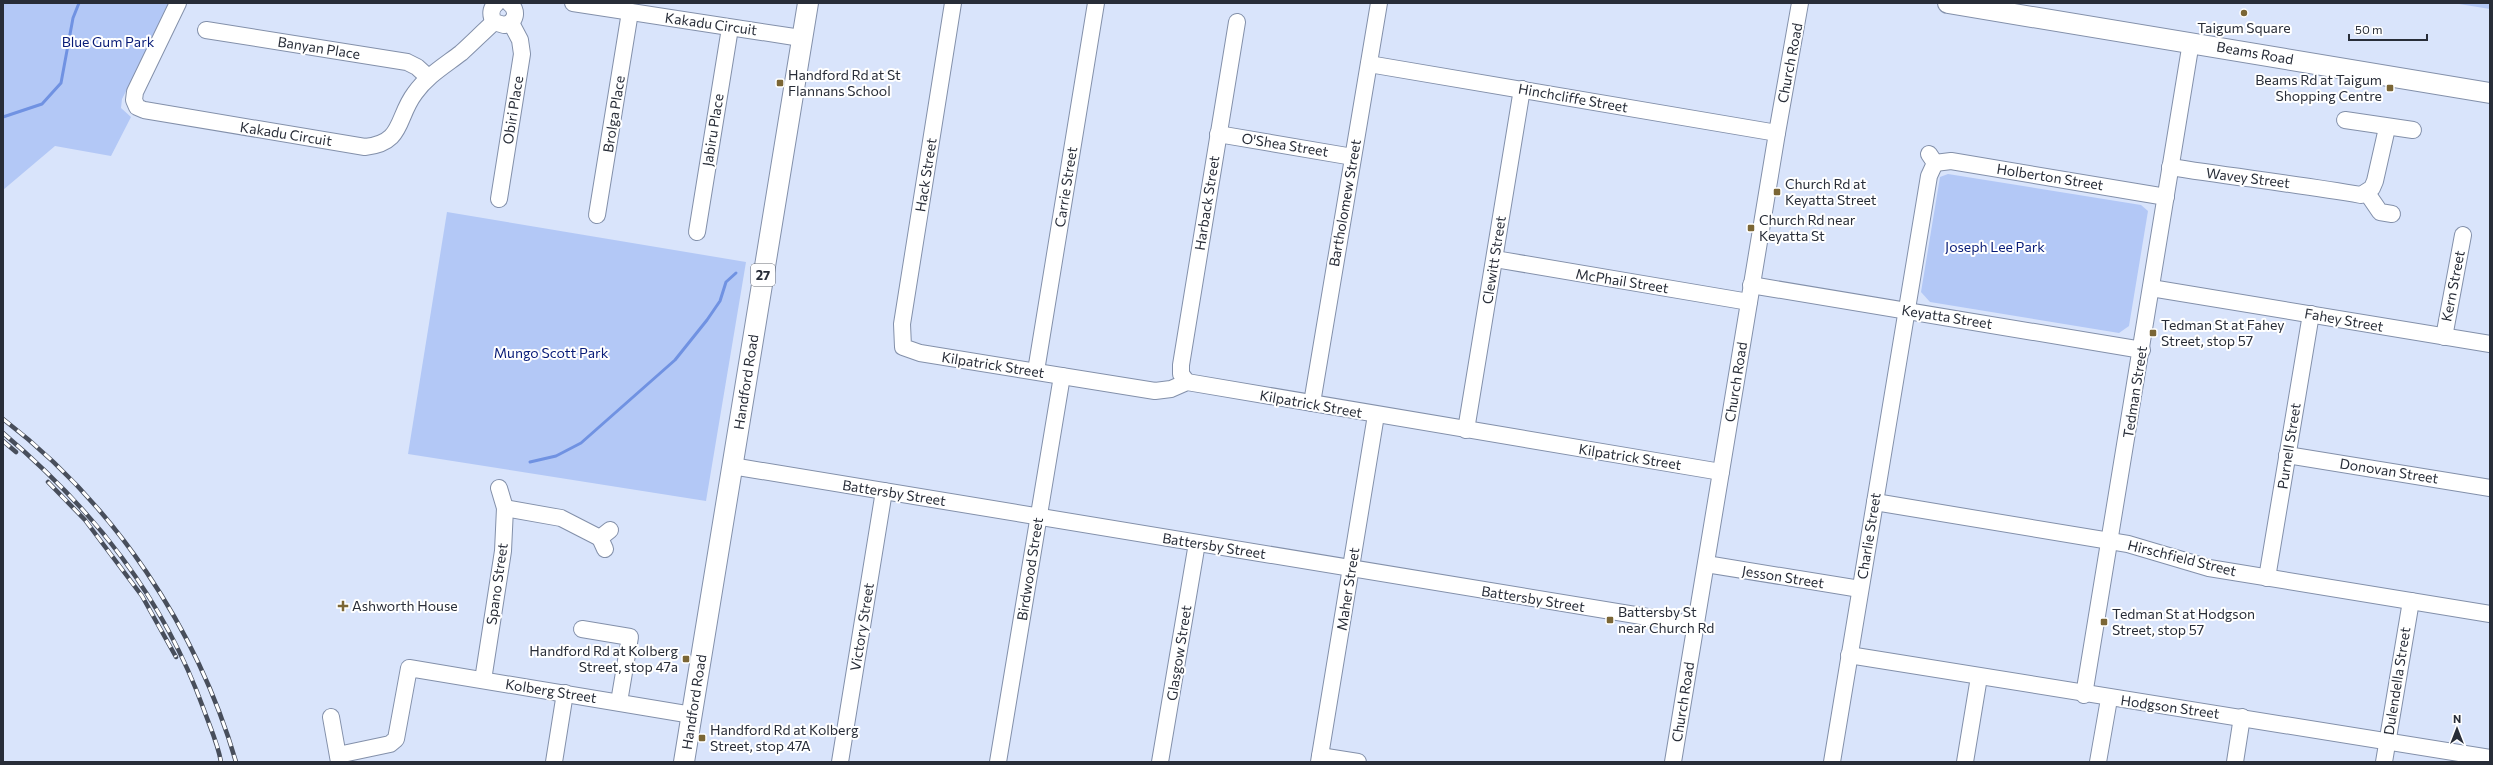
<svg xmlns="http://www.w3.org/2000/svg" width="2493" height="765" font-family="Commissioner,sans-serif">
	<style>
		.green { fill: #b3c8f6 }
		.lines { fill: none; stroke-linecap: round; stroke-linejoin: round }
		.stream { stroke: #7092e2; stroke-width: 3 }
		.minor-casing { stroke: #8390aa; stroke-width: 18 }
		.major-casing { stroke: #8390aa; stroke-width: 22 }
		.minor { stroke: #fff; stroke-width: 16 }
		.major { stroke: #fff; stroke-width: 20 }
		.rail-casing { stroke: #484e5b; stroke-width: 4.5 }
		.rail { stroke: #fff; stroke-width: 3; stroke-dasharray: 9; stroke-linecap: butt }
		.poi-dot { fill: #7b6635; stroke: #fff; stroke-width: 1.5 }
		.labels { text-anchor: middle; stroke-width: 4; stroke-linejoin: round; paint-order: stroke }
		.shield { fill: #fff; stroke: #686c74; stroke-width: 1 }
		.shield-label { font-size: 13px; font-weight: bold; fill: #282d38 }
		.street-label { font-size: 14px; fill: #282d38; stroke: #fff }
		.poi-label { font-size: 14px; fill: #282d38; stroke: #fff; text-anchor: start }
		.park-label { font-size: 14px; fill: #081c78; stroke: #fff }
	</style>
	<rect width="100%" height="100%" fill="#d9e4fb"/>
	<g class="green">
		<path d="M3,3H171L122,99L121,108L131,117L111,156L55,146L3,190Z"/>
		<path d="M2453,3H2490V9Z"/>
		<path d="M1948,174L2141,205L2148,211L2129,326L2119,333L1930,302L1921,292L1940,177Z"/>
		<path d="M447,212L746,262L706,501L408,454Z"/>
	</g>
	<g class="lines">
		<g class="stream">
			<path d="M3,117L42,104L61,83L73,18L79,3"/>
			<path d="M530,462L556,456L581,443L675,360L707,320L720,301L726,282L736,273"/>
		</g>
		<defs>
			<g id="minor">
				<path d="M178,3L135,92L134,100L137,107L144,110L365,147C404,143 396,118 415,93C427,76 444,66 461,53C472,43 483,32 494,22"/>
				<path d="M497,3C490,8 490,15 494,22L504,25C516,23 519,10 509,3"/>
				<path d="M573,3L801,38"/>
				<path d="M953,3L902,324L903,347L920,353L1155,391L1171,389L1187,382L1721,472"/>
				<path d="M206,30L407,62L417,67L428,77"/>
				<path d="M1369,64L1777,133"/>
				<path d="M2345,120L2413,130"/>
				<path d="M1218,134L1353,157"/>
				<path d="M1935,163L1951,161L2166,197"/>
				<path d="M2170,167C2234,177 2297,184 2361,195L2372,188L2375,181L2387,128"/>
				<path d="M2367,193L2380,212L2392,214"/>
				<path d="M499,199L522,54L520,40L511,23"/>
				<path d="M597,215L630,12"/>
				<path d="M697,232L730,28"/>
				<path d="M1495,259L1749,302"/>
				<path d="M1751,285L2142,350"/>
				<path d="M2151,288L2490,344"/>
				<path d="M2444,337L2463,235"/>
				<path d="M1036,371L1096,3"/>
				<path d="M1187,382L1181,374V365L1237,22"/>
				<path d="M1312,403L1379,3"/>
				<path d="M1466,430L1522,89"/>
				<path d="M2287,455L2490,488"/>
				<path d="M732,466L1696,625"/>
				<path d="M1875,502L2128,544L2209,568L2490,614"/>
				<path d="M505,508L561,518L600,538"/>
				<path d="M605,549L600,538L610,530"/>
				<path d="M1706,564L1860,589"/>
				<path d="M2267,578L2311,314"/>
				<path d="M582,629L630,637L619,702"/>
				<path d="M1849,655L2490,758"/>
				<path d="M483,680L503,551L505,508L499,488"/>
				<path d="M2084,695L2191,42"/>
				<path d="M331,717L339,762"/>
				<path d="M338,755L390,744L396,739L409,668L692,715"/>
				<path d="M1320,756L1358,762"/>
				<path d="M554,762L565,693"/>
				<path d="M840,762L884,491"/>
				<path d="M998,762L1062,376"/>
				<path d="M1160,762L1197,543"/>
				<path d="M1319,762L1376,415"/>
				<path d="M1673,762L1777,133L1800,3"/>
				<path d="M1832,762L1929,176L1935,163L1929,154"/>
				<path d="M1965,762L1979,677"/>
				<path d="M2098,762L2109,699"/>
				<path d="M2235,762L2242,717"/>
				<path d="M2384,762L2411,601"/>
			</g>
			<g id="major">
				<path d="M1948,3L2490,93"/>
				<path d="M684,762L808,3"/>
			</g>
		</defs>
		<use href="#minor" class="minor-casing"/>
		<use href="#major" class="major-casing"/>
		<use href="#minor" class="minor"/>
		<use href="#major" class="major"/>
		<defs>
			<g id="rail">
				<path d="M3,419C114,504 197,628 236,762"/>
				<path d="M3,433C94,510 163,597 204,710C210,727 218,744 221,762"/>
				<path d="M3,441L16,452"/>
				<path d="M48,482L85,520L142,596L176,657"/>
			</g>
		</defs>
		<use href="#rail" class="rail-casing"/>
		<use href="#rail" class="rail"/>
	</g>
	<g class="poi-dot">
		<circle cx="2244" cy="13" r="4"/>
		<rect x="776" y="79" width="8" height="8" rx="2"/>
		<rect x="2386" y="84" width="8" height="8" rx="2"/>
		<rect x="1773" y="188" width="8" height="8" rx="2"/>
		<rect x="1747" y="224" width="8" height="8" rx="2"/>
		<rect x="2149" y="329" width="8" height="8" rx="2"/>
		<path d="M341 600h4v4h4v4h-4v4h-4v-4h-4v-4h4z"/>
		<rect x="1606" y="616" width="8" height="8" rx="2"/>
		<rect x="2100" y="618" width="8" height="8" rx="2"/>
		<rect x="682" y="655" width="8" height="8" rx="2"/>
		<rect x="698" y="734" width="8" height="8" rx="2"/>
	</g>
	<g class="labels">
		<rect class="shield" x="751" y="264" width="24" height="22" rx="3"/>
		<g class="shield-label">
			<text x="763" y="280">27</text>
		</g>
		<g class="street-label">
			<text transform="translate(711 24) rotate(8)" y="5">Kakadu Circuit</text>
			<text transform="translate(319 48) rotate(9)" y="5">Banyan Place</text>
			<text transform="translate(2255 53) rotate(10)" y="5">Beams Road</text>
			<text transform="translate(1790 63) rotate(-79)" y="5">Church Road</text>
			<text transform="translate(1573 98) rotate(10)" y="5">Hinchcliffe Street</text>
			<text transform="translate(513 110) rotate(-81)" y="5">Obiri Place</text>
			<text transform="translate(614 114) rotate(-81)" y="5">Brolga Place</text>
			<text transform="translate(713 130) rotate(-81)" y="5">Jabiru Place</text>
			<text transform="translate(286 134) rotate(9)" y="5">Kakadu Circuit</text>
			<text transform="translate(1285 145) rotate(9)" y="5">O'Shea Street</text>
			<text transform="translate(926 175) rotate(-81)" y="5">Hack Street</text>
			<text transform="translate(2050 177) rotate(9)" y="5">Holberton Street</text>
			<text transform="translate(2248 178) rotate(7)" y="5">Wavey Street</text>
			<text transform="translate(1066 187) rotate(-81)" y="5">Carrie Street</text>
			<text transform="translate(1207 203) rotate(-81)" y="5">Harback Street</text>
			<text transform="translate(1345 203) rotate(-80)" y="5">Bartholomew Street</text>
			<text transform="translate(1494 260) rotate(-81)" y="5">Clewitt Street</text>
			<text transform="translate(1622 281) rotate(9)" y="5">McPhail Street</text>
			<text transform="translate(2453 286) rotate(-79)" y="5">Kern Street</text>
			<text transform="translate(1947 317) rotate(9)" y="5">Keyatta Street</text>
			<text transform="translate(2344 320) rotate(10)" y="5">Fahey Street</text>
			<text transform="translate(993 365) rotate(9)" y="5">Kilpatrick Street</text>
			<text transform="translate(746 382) rotate(-81)" y="5">Handford Road</text>
			<text transform="translate(1736 382) rotate(-81)" y="5">Church Road</text>
			<text transform="translate(2135 392) rotate(-81)" y="5">Tedman Street</text>
			<text transform="translate(1311 404) rotate(10)" y="5">Kilpatrick Street</text>
			<text transform="translate(2289 446) rotate(-81)" y="5">Purnell Street</text>
			<text transform="translate(1630 457) rotate(9)" y="5">Kilpatrick Street</text>
			<text transform="translate(2389 471) rotate(9)" y="5">Donovan Street</text>
			<text transform="translate(894 493) rotate(9)" y="5">Battersby Street</text>
			<text transform="translate(1869 536) rotate(-81)" y="5">Charlie Street</text>
			<text transform="translate(1214 546) rotate(9)" y="5">Battersby Street</text>
			<text transform="translate(2182 558) rotate(14)" y="5">Hirschfield Street</text>
			<text transform="translate(1030 569) rotate(-81)" y="5">Birdwood Street</text>
			<text transform="translate(1783 577) rotate(9)" y="5">Jesson Street</text>
			<text transform="translate(497 584) rotate(-82)" y="5">Spano Street</text>
			<text transform="translate(1348 589) rotate(-81)" y="5">Maher Street</text>
			<text transform="translate(1533 599) rotate(9)" y="5">Battersby Street</text>
			<text transform="translate(862 627) rotate(-81)" y="5">Victory Street</text>
			<text transform="translate(1179 653) rotate(-81)" y="5">Glasgow Street</text>
			<text transform="translate(2397 681) rotate(-81)" y="5">Dulendella Street</text>
			<text transform="translate(551 691) rotate(9)" y="5">Kolberg Street</text>
			<text transform="translate(694 702) rotate(-81)" y="5">Handford Road</text>
			<text transform="translate(1683 702) rotate(-81)" y="5">Church Road</text>
			<text transform="translate(2170 707) rotate(8)" y="5">Hodgson Street</text>
		</g>
		<g class="poi-label">
			<text x="2244" y="33" text-anchor="middle">Taigum Square</text>
			<text x="788" y="80">Handford Rd at St<tspan x="788" dy="16">Flannans School</tspan></text>
			<text x="2382" y="85" text-anchor="end">Beams Rd at Taigum<tspan x="2382" dy="16">Shopping Centre</tspan></text>
			<text x="1785" y="189">Church Rd at<tspan x="1785" dy="16">Keyatta Street</tspan></text>
			<text x="1759" y="225">Church Rd near<tspan x="1759" dy="16">Keyatta St</tspan></text>
			<text x="2161" y="330">Tedman St at Fahey<tspan x="2161" dy="16">Street, stop 57</tspan></text>
			<text x="352" y="611">Ashworth House</text>
			<text x="1618" y="617">Battersby St<tspan x="1618" dy="16">near Church Rd</tspan></text>
			<text x="2112" y="619">Tedman St at Hodgson<tspan x="2112" dy="16">Street, stop 57</tspan></text>
			<text x="678" y="656" text-anchor="end">Handford Rd at Kolberg<tspan x="678" dy="16">Street, stop 47a</tspan></text>
			<text x="710" y="735">Handford Rd at Kolberg<tspan x="710" dy="16">Street, stop 47A</tspan></text>
		</g>
		<g class="park-label">
			<text x="108" y="47">Blue Gum Park</text>
			<text x="1995" y="252">Joseph Lee Park</text>
			<text x="551" y="358">Mungo Scott Park</text>
		</g>
	</g>
	<rect width="2493" height="765" fill="none" stroke="#282d38" stroke-width="8"/>
	<g transform="translate(2457 729)" stroke="#ffffff" stroke-width="3" paint-order="stroke">
	<path d="M0-3L7 15L0 10L-7 15Z" fill="#282d38"/>
	<text y="-6" font-size="11" font-weight="bold" text-anchor="middle" fill="#282d38">N</text>
	</g>
	<path d="M2349 34v6h78v-6" fill="none" stroke="#282d38" stroke-width="2"/>
	<text x="2355" y="34" font-size="12" fill="#282d38" stroke="#ffffff" stroke-width="3" paint-order="stroke">50 m</text>
</svg>
